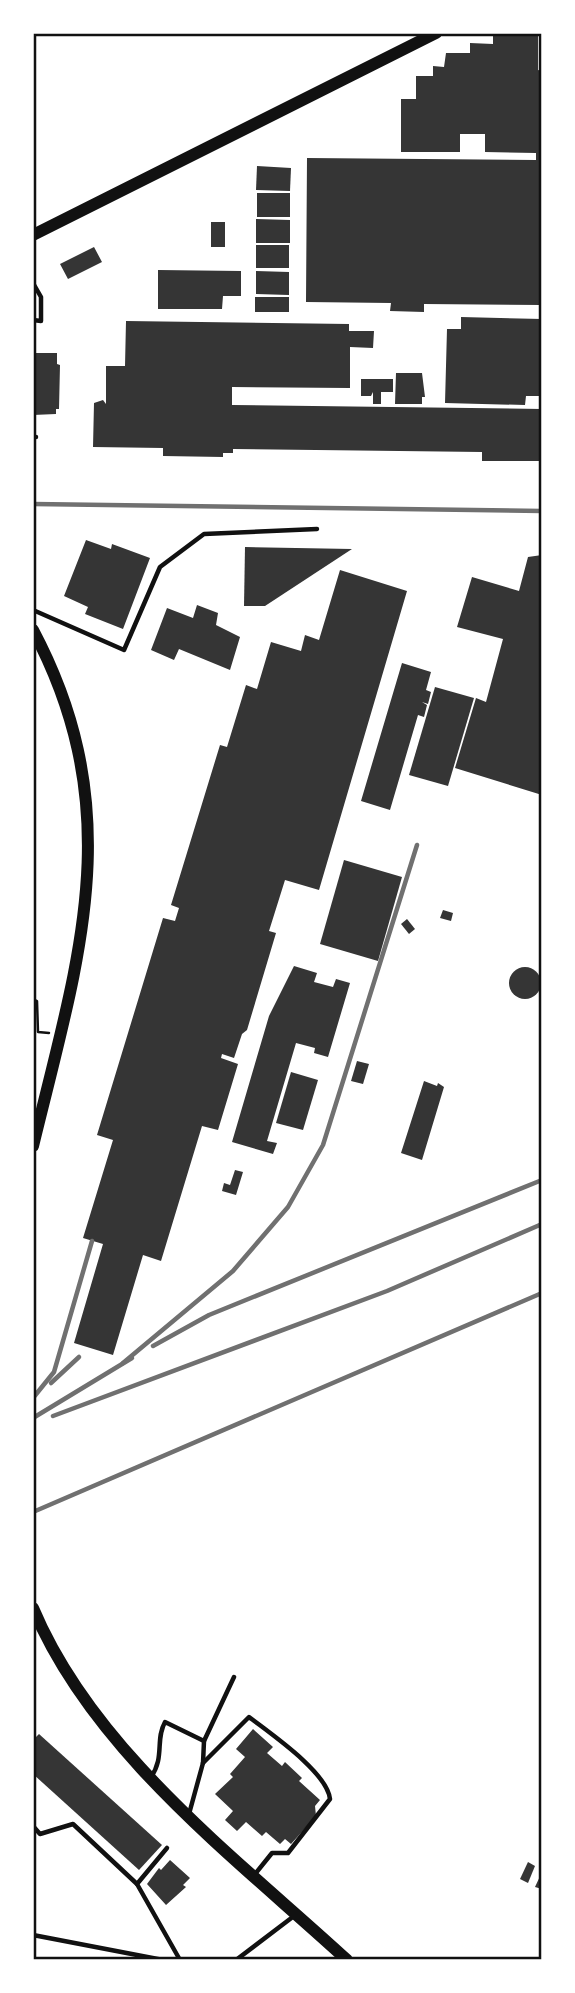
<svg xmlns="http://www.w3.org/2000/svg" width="575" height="1993" font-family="'Work Sans',sans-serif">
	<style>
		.building { fill: #353535 }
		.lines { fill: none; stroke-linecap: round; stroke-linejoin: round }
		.path { stroke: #111; stroke-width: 2.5 }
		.service { stroke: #111; stroke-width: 4.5 }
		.secondary { stroke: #111; stroke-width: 12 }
		.rail { stroke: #707070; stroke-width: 4.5 }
		.neatline { fill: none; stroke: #111; stroke-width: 2.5 }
	</style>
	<rect width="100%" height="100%" fill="#fff"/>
	<g class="building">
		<path d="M498,33H538V70L542,71V305L424,304V312L390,311L391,303L306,302L307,158L536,160V153L485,152V134H460V152H401V99H416V76H433V66L444,67L446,53H470V43L493,44V36Z"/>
		<path d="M257,166L291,168L290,191L256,190Z"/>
		<rect x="257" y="193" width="33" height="24"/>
		<path d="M256,219L290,220V243H256Z"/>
		<rect x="211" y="222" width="14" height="25"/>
		<rect x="256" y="245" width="33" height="23"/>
		<path d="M94,247L102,262L68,279L60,264Z"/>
		<path d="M158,270L241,271V296H223L222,309H158Z"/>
		<path d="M256,271L289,272V295L256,294Z"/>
		<rect x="255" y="297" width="34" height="15"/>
		<path d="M461,317L542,319V396H526L525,405L445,403L447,329H461Z"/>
		<path d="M126,321L349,324V331H374L373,348L350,347V388L232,387V405L542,409V461H482V452L233,449V453H223V457L163,456V448L93,447L94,403L103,400L106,404V366H125Z"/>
		<path d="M33,353H57V364L60,365L59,409H56V414L33,415Z"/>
		<path d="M396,373H422L425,397H422V404H395Z"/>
		<path d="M361,379H393V392H381V404H373V392L371,396H361Z"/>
		<path d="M86,540L111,549L112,544L150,558L123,629L85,614L88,607L64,596Z"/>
		<path d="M245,547L352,549L265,606H244Z"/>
		<path d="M542,555V795L455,768L476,698L486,702L503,639L457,627L472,577L519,591L528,557Z"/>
		<path d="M340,570L407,591L319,890L285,880L269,931L276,933L247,1030L242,1034L234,1058L222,1054L221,1058L238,1064L218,1130L202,1126L161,1261L143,1255L113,1355L74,1343L103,1244L83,1238L113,1140L97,1135L163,918L175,921L179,908L171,905L220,745L227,747L246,685L257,689L271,642L301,651L305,635L319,640Z"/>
		<path d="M197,605L218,613L216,625L240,637L230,670L179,649L174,660L151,650L167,608L193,618Z"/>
		<path d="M402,663L431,672L426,690L431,692L428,704L422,702L427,705L424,717L418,715L390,810L361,801Z"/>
		<path d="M435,687L474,698L448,786L409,775Z"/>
		<path d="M344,860L402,877L378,961L320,944Z"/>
		<path d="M443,910L453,913L451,921L440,918Z"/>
		<path d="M407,919L415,929L409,934L401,924Z"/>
		<path d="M294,966L317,973L314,982L333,987L336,979L350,983L328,1057L314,1053L315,1048L296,1043L267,1141L277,1143L273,1154L232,1142L269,1016Z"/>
		<circle cx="525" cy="983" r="16"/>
		<path d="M357,1061L369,1064L363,1084L351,1081Z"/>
		<path d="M291,1072L318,1080L303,1130L276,1123Z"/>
		<path d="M424,1081L437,1086L438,1083L444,1087L422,1160L401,1153Z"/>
		<path d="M235,1170L243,1172L236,1195L222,1191L224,1183L230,1185Z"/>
		<path d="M253,1729L273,1747L267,1753L282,1766L285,1762L302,1778L299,1781L320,1800L315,1806L316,1816L291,1844L285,1839L280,1844L266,1832L262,1836L246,1822L237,1831L225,1820L233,1811L215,1794L233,1777L230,1774L245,1757L236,1749Z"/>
		<path d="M39,1734L162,1845L139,1870L33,1774V1740Z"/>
		<path d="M170,1860L190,1878L183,1885L186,1887L166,1905L147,1884L159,1868L161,1870Z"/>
		<path d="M528,1862L535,1866L528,1883L520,1879Z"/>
		<path d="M542,1872V1889L535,1887Z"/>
	</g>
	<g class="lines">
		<path class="path" d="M33,999L37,1001L38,1032L49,1033"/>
		<g class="service">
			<path d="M33,283L41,297V321L33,320"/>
			<path d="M33,437H36"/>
			<path d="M33,610L124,650L160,567L204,534L317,529"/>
			<path d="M203,1763L249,1717C271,1734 327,1772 330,1799L288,1853H272L255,1874"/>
			<path d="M151,1777C165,1757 155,1740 165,1722L204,1741"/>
			<path d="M189,1814L203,1763L204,1741L234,1677"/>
			<path d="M33,1826L40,1834L73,1824L137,1884L167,1848"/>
			<path d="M137,1884L180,1960"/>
			<path d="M33,1935L163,1960"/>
			<path d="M236,1960L294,1916"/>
		</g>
		<g class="secondary">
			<path d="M33,235L436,33"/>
			<path d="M33,630C130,813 78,960 33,1146"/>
			<path d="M33,1608C93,1751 235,1857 347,1960"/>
		</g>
		<g class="rail">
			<path d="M33,504L542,511"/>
			<path d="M153,1346L209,1315L542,1180"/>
			<path d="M123,1363L233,1271L288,1207L323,1145L417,845"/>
			<path d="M51,1383L79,1357"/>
			<path d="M33,1398L54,1372L92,1241"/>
			<path d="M53,1416L387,1291L542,1224"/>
			<path d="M33,1418L132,1358"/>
			<path d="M33,1512L542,1293"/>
		</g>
	</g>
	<rect width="575" height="1993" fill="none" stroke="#ffffff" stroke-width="70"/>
	<rect x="35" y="35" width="505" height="1923" class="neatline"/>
</svg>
